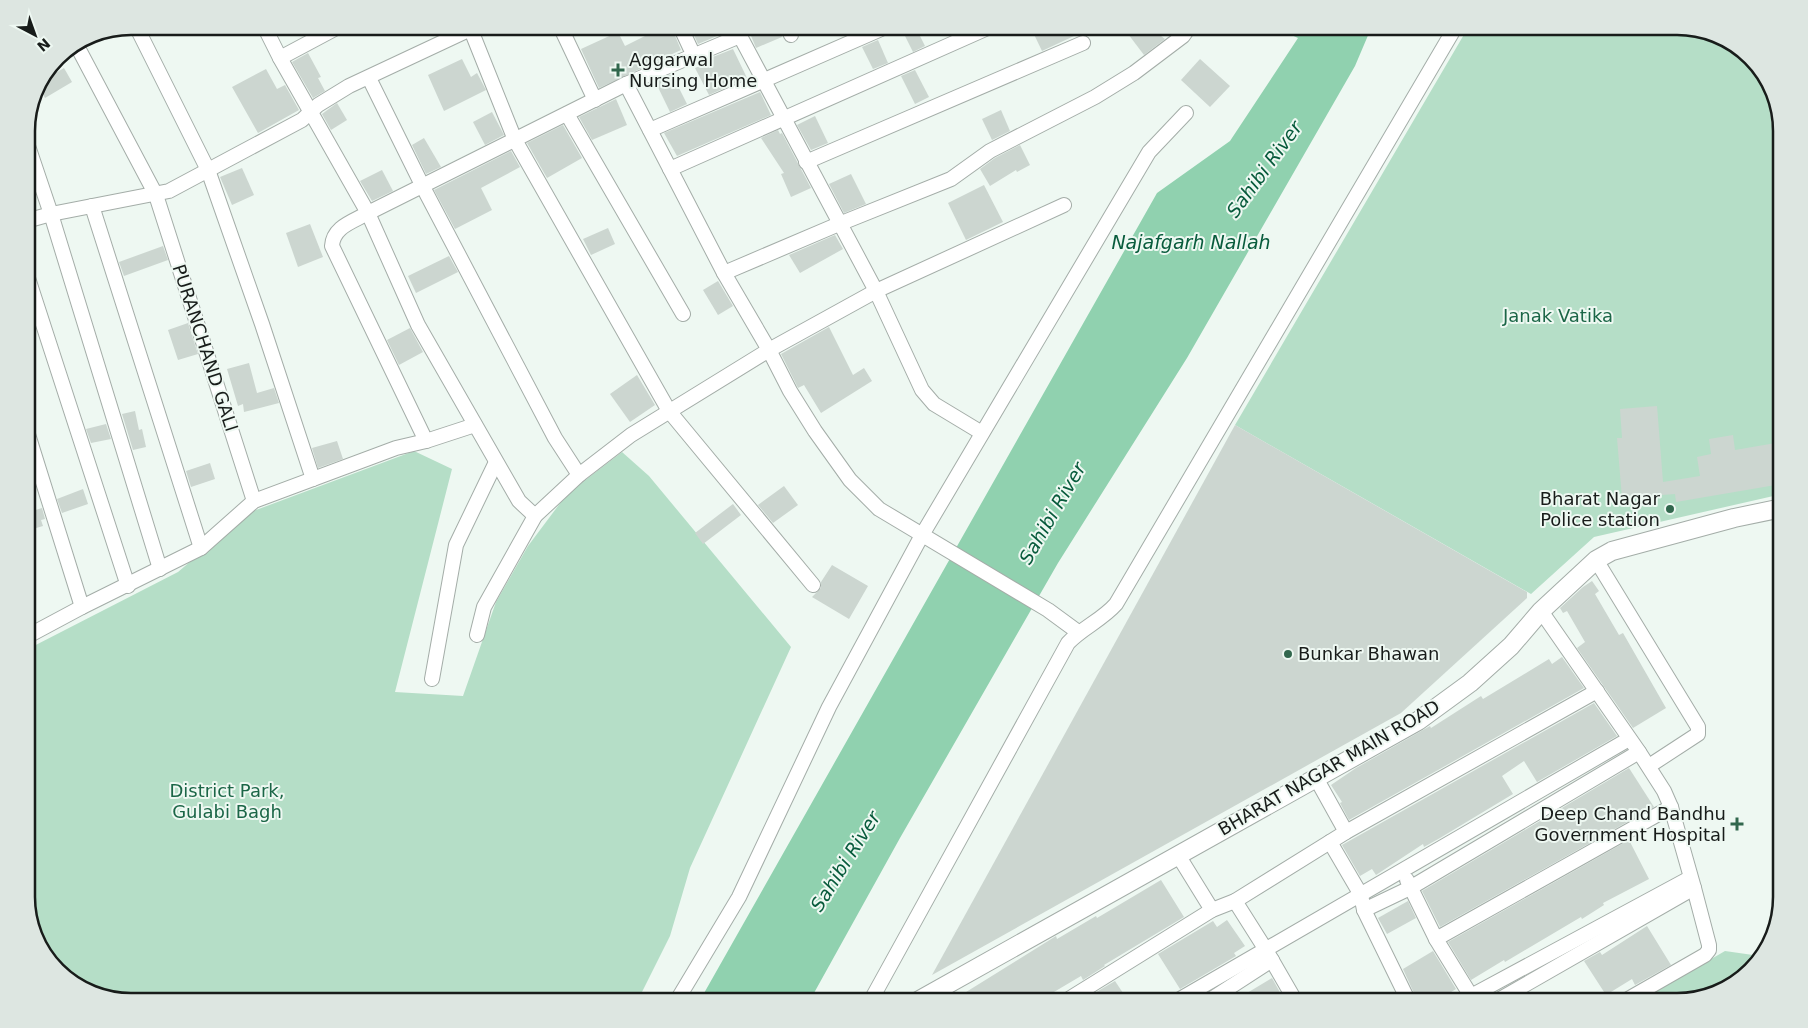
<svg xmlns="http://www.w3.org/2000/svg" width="1808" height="1028" font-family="'DejaVu Sans',sans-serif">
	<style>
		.green { fill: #b5dec7 }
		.water { fill: #90d1af }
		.building { fill: #ccd6d0 }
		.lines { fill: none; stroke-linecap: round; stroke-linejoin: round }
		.minor-casing { stroke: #a4ada8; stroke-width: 16 }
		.tertiary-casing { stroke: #a4ada8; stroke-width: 20 }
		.minor { stroke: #fff; stroke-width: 14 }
		.tertiary { stroke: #fff; stroke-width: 18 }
		.poi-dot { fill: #31674d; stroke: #eef8f2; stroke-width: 2 }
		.labels { text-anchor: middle; stroke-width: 4; stroke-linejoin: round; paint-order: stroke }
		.poi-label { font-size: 18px; fill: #181c1a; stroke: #eef8f2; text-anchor: start }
		.park-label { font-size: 18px; fill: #1b6647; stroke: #eef8f2 }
		.street-label { font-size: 18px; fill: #181c1a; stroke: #eef8f2 }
		.water-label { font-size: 19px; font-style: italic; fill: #085b3c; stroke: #eef8f2 }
		.rim { fill: none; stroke: #181c1a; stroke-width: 2.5 }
	</style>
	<rect width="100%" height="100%" fill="#eef8f2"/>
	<g class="green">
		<path d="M1469,26H1677L1729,40L1765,75L1782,199V494L1594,537L1531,594L1235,425Z"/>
		<path d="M414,451L452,469L395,692L463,696L496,602L528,546L567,494L622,452L649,476L791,647L690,868L670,936L637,1002H131L79,988L44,955L26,904V650L178,572L248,513Z"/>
		<path d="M1725,951L1753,955L1766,951L1730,988L1677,1002H1637Z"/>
	</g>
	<path class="water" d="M1272,26H1372L1355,66L1187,358L1058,563L900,838L809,1002H699L1157,193L1230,141L1298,38Z"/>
	<g class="building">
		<path d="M665,26H671L681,50L599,88L581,49L618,32L625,46Z"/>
		<path d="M690,26H713L717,36L698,44Z"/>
		<path d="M747,26H778L782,37L756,48Z"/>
		<path d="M900,26H915L925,46L913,52Z"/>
		<path d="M1030,26H1069L1074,36L1042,51Z"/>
		<path d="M1122,26H1148L1165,39L1144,55Z"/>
		<path d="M878,40L888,63L873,69L862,47Z"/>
		<path d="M733,49L747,78L709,95L695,68L702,65L700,62Z"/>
		<path d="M308,53L321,77L318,78L325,91L313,98L292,62Z"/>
		<path d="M462,59L471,77L477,73L486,90L444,111L428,75Z"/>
		<path d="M1200,59L1230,86L1210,107L1181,80Z"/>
		<path d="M64,68L72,82L45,98L38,85L40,82Z"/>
		<path d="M266,69L277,89L285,85L299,110L258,133L232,87Z"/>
		<path d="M915,70L929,97L915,104L901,76Z"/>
		<path d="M672,74L687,104L670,112L655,81Z"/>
		<path d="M760,92L771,115L677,156L664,133Z"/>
		<path d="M616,99L627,125L592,140L579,117Z"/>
		<path d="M337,103L347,120L331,130L322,114Z"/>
		<path d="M1001,110L1010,131L992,140L982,119Z"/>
		<path d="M492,112L504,135L485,145L473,122Z"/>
		<path d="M815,116L828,143L811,150L797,125Z"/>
		<path d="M563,125L582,158L547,178L527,143Z"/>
		<path d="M778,130L780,134L782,133L811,188L791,197L781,174L784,173L761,138Z"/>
		<path d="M424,138L441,167L426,174L412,145Z"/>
		<path d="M1020,145L1030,165L1017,172L1016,170L990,186L980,169L995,158Z"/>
		<path d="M511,151L520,167L481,188L492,210L455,229L434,190Z"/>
		<path d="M242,168L254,195L232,205L220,177Z"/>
		<path d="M382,170L393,191L372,201L360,181Z"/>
		<path d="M851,174L866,204L844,213L829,184Z"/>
		<path d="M984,185L1003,222L966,240L948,203Z"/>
		<path d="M310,224L323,257L298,267L286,233Z"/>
		<path d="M608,228L615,244L591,255L583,239Z"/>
		<path d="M835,235L843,249L800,273L789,255Z"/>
		<path d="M163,246L168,260L124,276L119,262Z"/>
		<path d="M449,256L458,272L416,293L408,276Z"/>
		<path d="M718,281L733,306L718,315L703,290Z"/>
		<path d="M188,323L198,354L178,360L168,330Z"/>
		<path d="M829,327L853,375L864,368L872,381L821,413L804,385L798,388L781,354Z"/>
		<path d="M410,328L423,352L399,365L387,340Z"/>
		<path d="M249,363L257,393L274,388L279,403L244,412L243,404L238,406L227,369Z"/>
		<path d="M637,375L655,405L630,422L610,394Z"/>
		<path d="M1657,406L1663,482L1700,476L1697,457L1711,454L1709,439L1733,435L1735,450L1782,442V484L1676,502L1675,494L1622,498L1617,438H1622L1620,409Z"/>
		<path d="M135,411L139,430L142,429L146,447L133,450L122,414Z"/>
		<path d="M106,424L111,439L91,443L86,429Z"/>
		<path d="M1235,425L1527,592V598L1401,713L932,975Z"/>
		<path d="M337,441L343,459L318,468L312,448Z"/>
		<path d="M210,463L215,479L191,487L186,471Z"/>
		<path d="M784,486L798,505L773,523L758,505Z"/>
		<path d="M83,489L88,504L62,513L57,499Z"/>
		<path d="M733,504L741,515L703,544L695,533Z"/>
		<path d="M42,508L45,519L41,520L43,526L26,531V513Z"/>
		<path d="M832,565L868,586L849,619L812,597L821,588V582Z"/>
		<path d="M1592,581L1599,591L1595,594L1619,635L1623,633L1666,708L1633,728L1577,648L1585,642L1567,611L1563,613L1560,608L1583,587Z"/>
		<path d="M1562,657L1584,688L1349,820L1340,803L1342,802L1331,785L1356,768L1430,726L1431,728L1481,696L1483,699L1549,659L1552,664Z"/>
		<path d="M1594,703L1617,736L1537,782L1524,761L1502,776L1513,794L1440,838L1424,847L1423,844L1376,875L1372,869L1360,876L1342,845Z"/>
		<path d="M1629,768L1654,807L1440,927L1422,891Z"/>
		<path d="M1629,840L1649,879L1603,903L1604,905L1582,919L1581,917L1505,962L1504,960L1471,980L1448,942Z"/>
		<path d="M1161,880L1184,917L1104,965L1105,966L1083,980L1081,976L1037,1002H950L1056,936L1057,939L1096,916L1097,918Z"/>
		<path d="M1408,901L1416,918L1387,934L1378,918Z"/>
		<path d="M1227,920L1245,946L1234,953L1236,956L1180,989L1158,954L1213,921L1217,927Z"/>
		<path d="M1647,926L1671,965L1635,985L1632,979L1606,995L1584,961L1600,952L1602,955Z"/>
		<path d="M1433,951L1456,989L1435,1002H1418L1403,969Z"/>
		<path d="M1272,978L1282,996L1272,1002H1232Z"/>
		<path d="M1115,981L1129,1002H1098L1093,994Z"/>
	</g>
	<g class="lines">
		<defs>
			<g id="minor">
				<path d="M136,26L208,170L262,324L313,479"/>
				<path d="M264,26L280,58L368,213L418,325L519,501L535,516"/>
				<path d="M560,26L595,100"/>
				<path d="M680,26L694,56"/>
				<path d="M787,26L791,35"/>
				<path d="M471,30L515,140L669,411L813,585"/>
				<path d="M76,44L156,195L254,501"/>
				<path d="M280,58L340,26"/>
				<path d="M369,78L423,187L555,438L579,475"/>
				<path d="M626,84L724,273L769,350L790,391L815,431L850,480L879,509L1048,610L1078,632"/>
				<path d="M567,114L683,314"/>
				<path d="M650,130L888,26"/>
				<path d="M26,140L51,214L160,569"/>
				<path d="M806,162L1083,43"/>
				<path d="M670,169L992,26"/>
				<path d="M92,206L201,548"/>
				<path d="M26,221L51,214L169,191L302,120L318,105L349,86L477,26"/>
				<path d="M26,272L128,586"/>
				<path d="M724,273L839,224L951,179L990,151L1095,97L1134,73L1183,36L1190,26"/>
				<path d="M26,428L82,607"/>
				<path d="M426,441L332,246C333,227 352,222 368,213L626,84L740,36L876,291L922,390L934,404L982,433"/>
				<path d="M1596,560L1698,727V734L1649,766"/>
				<path d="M1541,611L1639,752L1664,791L1671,807L1694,888L1709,945V950L1705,955L1623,1002"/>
				<path d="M26,618L31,634"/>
				<path d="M477,635L484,607L535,516L579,475L631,435L769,350L876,291L1064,205"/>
				<path d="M26,637L82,607L201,548L254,501L396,448L426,441L475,425"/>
				<path d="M432,679L456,545L496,462"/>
				<path d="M1316,778L1346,832"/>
				<path d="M1330,842L1361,895L1364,910L1409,1002"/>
				<path d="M1178,855L1212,910"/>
				<path d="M1407,880L1436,939L1471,996"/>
				<path d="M1235,901L1266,950L1296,1002"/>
				<path d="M1364,910L1410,888L1639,752"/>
				<path d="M1436,939L1671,807"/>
				<path d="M676,1002L739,897L829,707L922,535L1149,152L1186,113"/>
				<path d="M870,1002L1068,643C1082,628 1102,620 1116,604L1456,26"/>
				<path d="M1064,1002L1212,910L1235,901L1346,832L1597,691"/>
				<path d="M1175,1002L1629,739"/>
				<path d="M1207,1002L1272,960"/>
				<path d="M1460,1002L1690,878"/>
				<path d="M1495,1002L1694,888"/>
			</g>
			<path id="tertiary" d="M916,1002L1418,721L1470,683L1511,646L1541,611L1596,560L1612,551L1734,518L1782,508"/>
		</defs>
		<use href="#minor" class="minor-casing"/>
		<use href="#tertiary" class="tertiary-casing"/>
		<use href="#minor" class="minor"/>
		<use href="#tertiary" class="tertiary"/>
	</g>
	<g class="poi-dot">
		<path d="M615.5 62.5h5v5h5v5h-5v5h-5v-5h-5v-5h5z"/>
		<circle cx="1670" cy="509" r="5"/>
		<circle cx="1288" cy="654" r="5"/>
		<path d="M1734.5 816.5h5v5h5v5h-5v5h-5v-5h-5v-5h5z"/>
	</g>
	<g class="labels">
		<g class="poi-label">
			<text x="629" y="66">Aggarwal<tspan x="629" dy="21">Nursing Home</tspan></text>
			<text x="1660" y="505" text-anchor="end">Bharat Nagar<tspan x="1660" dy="21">Police station</tspan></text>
			<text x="1298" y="660">Bunkar Bhawan</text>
			<text x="1726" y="820" text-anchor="end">Deep Chand Bandhu<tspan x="1726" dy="21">Government Hospital</tspan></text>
		</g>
		<g class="park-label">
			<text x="1558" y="322">Janak Vatika</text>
			<text x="227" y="797">District Park,<tspan x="227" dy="21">Gulabi Bagh</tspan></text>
		</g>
		<g class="street-label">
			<text transform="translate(205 348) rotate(72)" y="6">PURANCHAND GALI</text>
			<text transform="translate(1329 768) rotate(-30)" y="6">BHARAT NAGAR MAIN ROAD</text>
		</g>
		<g class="water-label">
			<text transform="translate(1264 169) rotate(-54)" y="7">Sahibi River</text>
			<text x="1191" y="249">Najafgarh Nallah</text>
			<text transform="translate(1052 513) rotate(-60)" y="7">Sahibi River</text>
			<text transform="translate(845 861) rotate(-58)" y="7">Sahibi River</text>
		</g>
	</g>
	<path d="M0 0H1808V1028H0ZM131 35H1677A96 96 0 0 1 1773 131V897A96 96 0 0 1 1677 993H131A96 96 0 0 1 35 897V131A96 96 0 0 1 131 35Z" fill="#dde6e1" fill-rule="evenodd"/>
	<path class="rim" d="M131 35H1677A96 96 0 0 1 1773 131V897A96 96 0 0 1 1677 993H131A96 96 0 0 1 35 897V131A96 96 0 0 1 131 35Z"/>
	<g transform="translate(35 35) rotate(139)" stroke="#eef8f2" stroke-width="4" paint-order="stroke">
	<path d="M0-4L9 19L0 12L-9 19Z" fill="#181c1a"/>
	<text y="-8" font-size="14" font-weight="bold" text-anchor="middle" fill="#181c1a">N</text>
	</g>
</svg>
